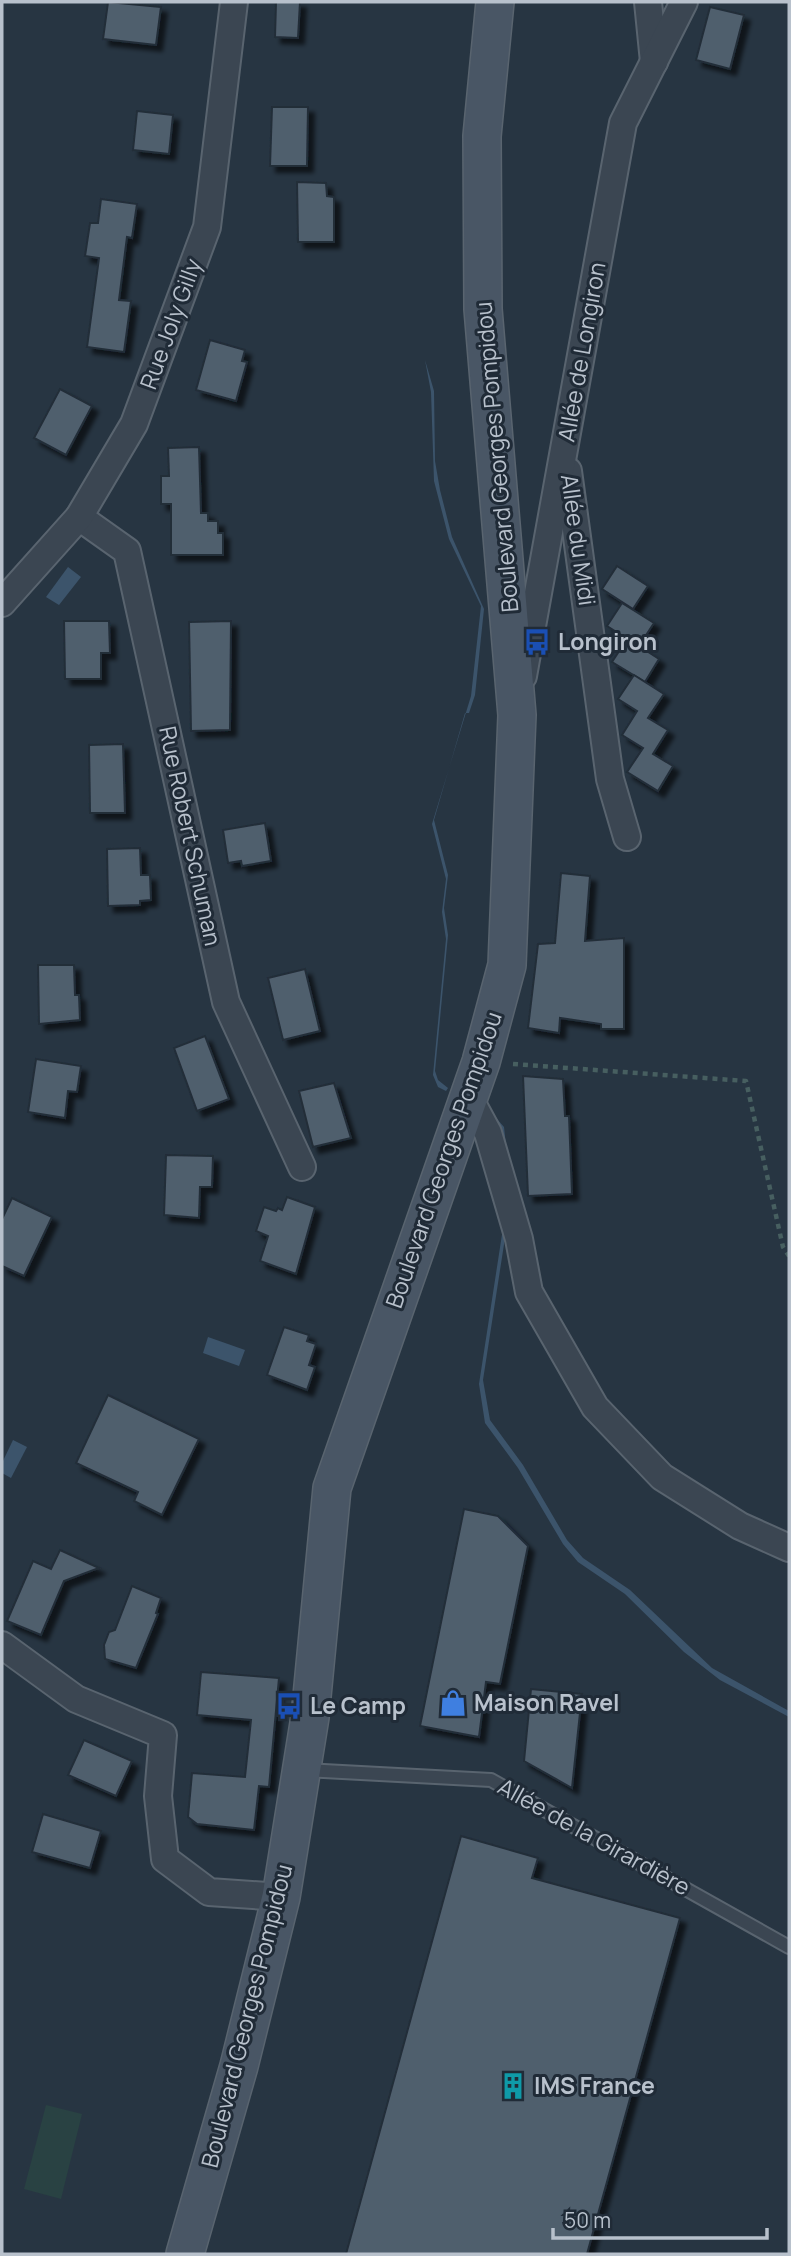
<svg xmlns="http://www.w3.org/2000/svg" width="791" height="2256" font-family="Manrope,sans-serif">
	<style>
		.green { fill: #294243 }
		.water { fill: #3c546b }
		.building { fill: #505e6d; stroke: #222d39; stroke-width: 2; filter: url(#shadow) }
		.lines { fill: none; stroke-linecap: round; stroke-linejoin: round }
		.service-casing { stroke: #59646f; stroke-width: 16 }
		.minor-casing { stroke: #59646f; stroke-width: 30 }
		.secondary-casing { stroke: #59646f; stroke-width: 40 }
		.path { stroke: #475f60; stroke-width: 4.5; stroke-dasharray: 5 5; stroke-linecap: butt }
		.service { stroke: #3b4652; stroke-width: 12 }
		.minor { stroke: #3b4652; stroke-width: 26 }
		.secondary { stroke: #495665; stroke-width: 37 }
		.labels { text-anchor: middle; stroke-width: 6; stroke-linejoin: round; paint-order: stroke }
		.street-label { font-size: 23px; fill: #b8c1cc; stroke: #202b37 }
		.poi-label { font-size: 23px; font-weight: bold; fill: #b8c1cc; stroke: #202b37; text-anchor: start }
	</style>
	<defs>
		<filter id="shadow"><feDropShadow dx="6" dy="6" stdDeviation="2" flood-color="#0009"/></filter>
	</defs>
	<rect width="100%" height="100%" fill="#273542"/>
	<path class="green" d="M46,2105L82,2114L61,2199L24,2189Z"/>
	<g class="water">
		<path d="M425,360L434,391L435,461L440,490L452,537L484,609L475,695L469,713H465L434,820L448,875L444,908L448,935L435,1071L438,1080L448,1088L446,1091L438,1087L433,1075L446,939L442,912L446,879L432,824L471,696L481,606L449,539L434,481L431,392Z"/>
		<path d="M68,567L81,577L59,605L46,597Z"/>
		<path d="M490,1111L504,1127L508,1163L507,1225L483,1380L490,1420L523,1465L567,1540L583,1558L630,1590L712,1668L789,1711V1717L720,1680L684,1652L625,1594L578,1562L563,1544L518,1468L485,1423L479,1384L503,1228Z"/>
		<path d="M208,1337L245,1350L239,1366L203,1353Z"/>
		<path d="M13,1440L27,1447L11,1478L2,1473V1463Z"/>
	</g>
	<g class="building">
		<path d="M108,2L161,7L156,45L103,39Z"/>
		<path d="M276,2H300L298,38L275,37Z"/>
		<path d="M710,7L744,15L730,69L696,60Z"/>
		<path d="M272,107H308L307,166H270Z"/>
		<path d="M137,111L173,115L169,154L133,150Z"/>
		<path d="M297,182L326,183L327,196L334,197V242H298Z"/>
		<path d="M101,199L137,204L132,238L127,237L119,300L131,301L124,352L87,347L99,258L85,256L90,223H98Z"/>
		<path d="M210,340L245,350L242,361L247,362L236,401L196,390Z"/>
		<path d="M60,389L92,406L66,455L34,438Z"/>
		<path d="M199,447L201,513H208V521H218V533H223V555H171V504H161V476H169L168,448Z"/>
		<path d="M617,566L648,586L633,609L602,589Z"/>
		<path d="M622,603L654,623L639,646L659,659L645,682L612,662L627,639L637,645L607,626Z"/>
		<path d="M64,621H109L110,653H101V679H65Z"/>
		<path d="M231,621L230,730L191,731L189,622Z"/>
		<path d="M634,675L664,694L648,718L668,730L653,754L673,766L658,791L627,772L643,748L622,735L637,711L618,699Z"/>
		<path d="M123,744L125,813H90L89,745Z"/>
		<path d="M265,823L271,861L242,866L241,861L228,863L223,830Z"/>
		<path d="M140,848L141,875H150L151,900L140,901V905L108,906L107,849Z"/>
		<path d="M561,873L590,876L585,941L624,938V1029H601V1024L560,1018L559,1033L528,1028L538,944L555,943Z"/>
		<path d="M38,965H74L75,995H79L80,1020L39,1024Z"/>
		<path d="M305,969L320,1031L283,1040L268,978Z"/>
		<path d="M205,1036L229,1099L197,1111L174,1048Z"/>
		<path d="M36,1059L81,1066L77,1092L68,1091L65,1118L28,1112Z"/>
		<path d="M523,1076L563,1079L565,1116H569L572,1194L528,1196Z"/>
		<path d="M334,1083L351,1138L313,1147L299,1091Z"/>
		<path d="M166,1155L213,1156L212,1187H200L199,1218L164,1215Z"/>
		<path d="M287,1197L315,1207L296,1274L260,1261L268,1236L256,1231L264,1207L276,1211L278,1208L282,1210Z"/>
		<path d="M12,1198L52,1217L24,1276L2,1266V1219Z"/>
		<path d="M284,1327L309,1335L307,1341L316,1344L309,1365L315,1367L307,1390L267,1375Z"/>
		<path d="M108,1395L199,1439L162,1515L134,1501L138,1492L76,1463Z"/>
		<path d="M464,1509L498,1516L528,1546L500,1684L486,1682L479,1737L420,1726Z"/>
		<path d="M60,1550L99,1568L64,1581L41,1635L7,1621L33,1561L51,1569Z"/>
		<path d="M132,1586L161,1598L156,1613L158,1614L136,1668L105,1659L104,1645L109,1632L115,1630Z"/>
		<path d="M201,1672L279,1678L269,1787L259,1786L254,1830L197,1824L188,1817L192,1773L245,1777L251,1720L197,1715Z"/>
		<path d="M531,1689L582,1694L572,1788L524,1761Z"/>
		<path d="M84,1740L132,1761L116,1796L68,1775Z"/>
		<path d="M43,1814L101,1831L90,1868L32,1852Z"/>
		<path d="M461,1836L538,1858L532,1878L680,1918L587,2254H346Z"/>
	</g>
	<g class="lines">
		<defs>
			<path id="service" d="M305,1770L491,1780L789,1947"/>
			<g id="minor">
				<path d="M648,2L654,62"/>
				<path d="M568,471L610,779L627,837"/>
				<path d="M79,517L127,551L226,1002L302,1167"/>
				<path d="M2,603L79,517L134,424L207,227L234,2"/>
				<path d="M523,676L623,123L684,2"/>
				<path d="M468,1096L488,1133L519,1239L529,1292L595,1407L662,1477L740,1526L789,1548"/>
				<path d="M2,1645L76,1699L163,1735L158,1796L165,1859L209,1892L281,1897"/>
			</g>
			<path id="secondary" d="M185,2254L239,2066L281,1897L310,1717L332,1488L481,1062L507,965L517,715L483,309L482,136L495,2"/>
		</defs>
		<use href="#service" class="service-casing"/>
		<use href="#minor" class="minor-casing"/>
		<use href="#secondary" class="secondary-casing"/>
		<path class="path" d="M513,1064L746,1081L783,1247L789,1256"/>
		<use href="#service" class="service"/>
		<use href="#minor" class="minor"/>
		<use href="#secondary" class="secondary"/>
	</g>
	<defs>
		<symbol id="bus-bare" viewBox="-9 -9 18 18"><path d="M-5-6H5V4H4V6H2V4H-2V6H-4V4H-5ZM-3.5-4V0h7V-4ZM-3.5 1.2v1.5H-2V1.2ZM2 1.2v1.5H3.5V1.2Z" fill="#1a4fb4" stroke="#202b37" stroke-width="2.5" paint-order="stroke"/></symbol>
		<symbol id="shop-bare" viewBox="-9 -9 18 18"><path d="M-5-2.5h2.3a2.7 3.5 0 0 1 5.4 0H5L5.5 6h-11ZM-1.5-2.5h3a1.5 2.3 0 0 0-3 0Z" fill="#3f7fe0" stroke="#202b37" stroke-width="2.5" paint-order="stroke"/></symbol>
		<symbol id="building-bare" viewBox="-9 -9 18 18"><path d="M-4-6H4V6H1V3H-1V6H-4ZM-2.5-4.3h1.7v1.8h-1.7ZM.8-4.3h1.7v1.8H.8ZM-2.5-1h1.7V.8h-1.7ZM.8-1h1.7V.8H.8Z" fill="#0f9aa8" stroke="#202b37" stroke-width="2.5" paint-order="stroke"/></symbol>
	</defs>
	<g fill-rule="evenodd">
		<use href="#bus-bare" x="518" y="623" width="38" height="38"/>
		<use href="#shop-bare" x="434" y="1684" width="38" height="38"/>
		<use href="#bus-bare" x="270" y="1687" width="38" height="38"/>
		<use href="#building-bare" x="494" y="2067" width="38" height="38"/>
	</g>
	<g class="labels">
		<g class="street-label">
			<text transform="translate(171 324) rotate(-70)" y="8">Rue Joly Gilly</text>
			<text transform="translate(582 352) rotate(-80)" y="8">Allée de Longiron</text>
			<text transform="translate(497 457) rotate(-95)" y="8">Boulevard Georges Pompidou</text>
			<text transform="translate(578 540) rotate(82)" y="8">Allée du Midi</text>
			<text transform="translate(190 836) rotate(78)" y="8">Rue Robert Schuman</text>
			<text transform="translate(444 1160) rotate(-71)" y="8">Boulevard Georges Pompidou</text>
			<text transform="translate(594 1837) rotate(29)" y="8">Allée de la Girardière</text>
			<text transform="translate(247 2016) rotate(-76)" y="8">Boulevard Georges Pompidou</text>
		</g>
		<g class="poi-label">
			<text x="558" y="650">Longiron</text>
			<text x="474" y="1711">Maison Ravel</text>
			<text x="310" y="1714">Le Camp</text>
			<text x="534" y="2094">IMS France</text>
		</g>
	</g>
	<rect width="791" height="2256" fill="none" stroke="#b8c1cc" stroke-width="7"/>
	<path d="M553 2228v10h214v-10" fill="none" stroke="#b8c1cc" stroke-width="3.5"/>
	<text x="564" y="2228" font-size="21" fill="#b8c1cc" stroke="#202b37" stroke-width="5" paint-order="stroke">50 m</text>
</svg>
